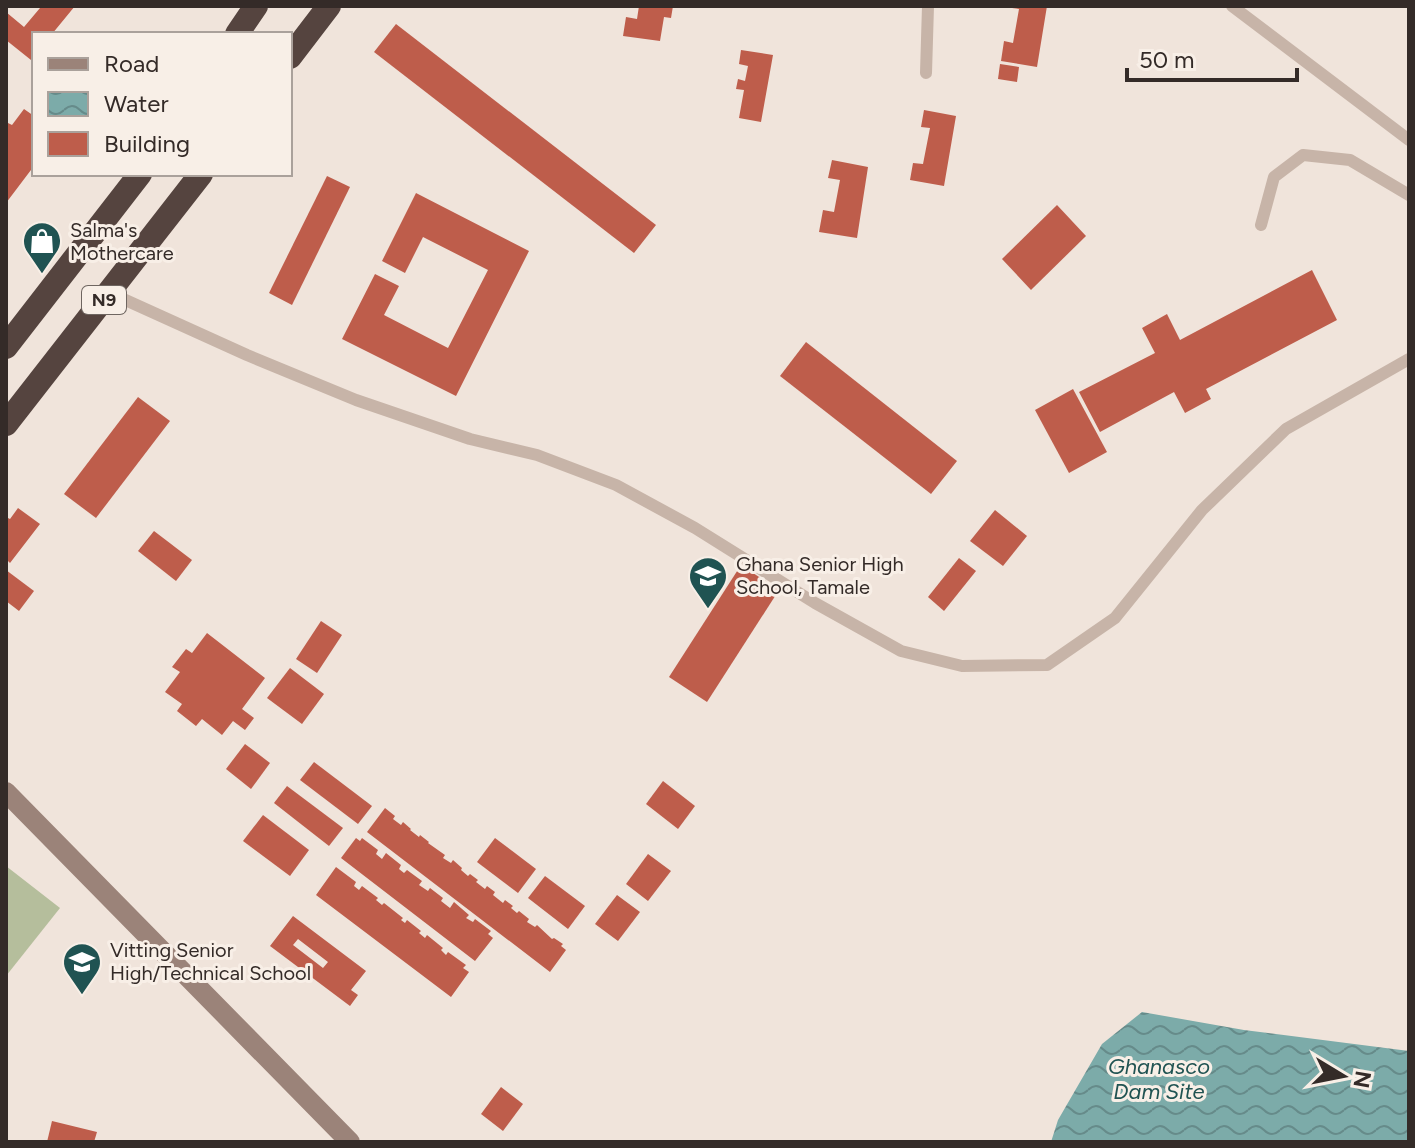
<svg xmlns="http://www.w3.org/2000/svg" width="1415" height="1148" font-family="Figtree,sans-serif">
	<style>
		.green { fill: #b5be9c }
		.water { fill: url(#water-waves) }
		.building { fill: #be5d4b; fill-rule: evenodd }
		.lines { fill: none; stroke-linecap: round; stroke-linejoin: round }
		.lane { stroke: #c7b4a8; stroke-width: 12 }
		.secondary { stroke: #9b8379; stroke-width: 20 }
		.highway { stroke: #55443f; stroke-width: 24 }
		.labels { text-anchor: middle; stroke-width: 6; stroke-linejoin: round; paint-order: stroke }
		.shield { fill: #f8efe7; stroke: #6f6661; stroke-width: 2 }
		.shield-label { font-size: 18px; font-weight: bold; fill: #342b28 }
		.poi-label { font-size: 20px; fill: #342b28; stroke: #f8efe7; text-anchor: start }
		.water-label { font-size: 22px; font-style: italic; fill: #205352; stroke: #f8efe7 }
	</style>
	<defs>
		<pattern id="water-waves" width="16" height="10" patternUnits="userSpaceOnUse" patternTransform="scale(2)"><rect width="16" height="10" fill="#7caba9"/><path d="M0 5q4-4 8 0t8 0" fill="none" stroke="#668b8a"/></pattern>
	</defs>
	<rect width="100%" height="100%" fill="#f0e4db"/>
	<path class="green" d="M6,866L60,908L6,976Z"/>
	<path class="water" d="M1142,1012L1244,1030L1409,1051V1142H1051L1058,1120L1102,1044Z"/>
	<g class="building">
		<path d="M38,6H75L52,34H34V56L31,60L6,40V12L24,27L40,8Z"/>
		<path d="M639,6H673L671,18L664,17L660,41L623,36L626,17L637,19Z"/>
		<path d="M1012,6H1047L1037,67L1001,61L1004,41L1013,43L1019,9L1012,8Z"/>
		<path d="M396,24L656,225L634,253L374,52Z"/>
		<path d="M741,50L773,55L761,122L739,118L744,90L736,89L738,79L745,81L748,66L739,64Z"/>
		<path d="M1000,64L1019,67L1017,82L998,79Z"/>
		<path d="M24,109L34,116V166L6,203V125L8,123L12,125Z"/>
		<path d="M924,110L956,116L944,186L910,180L913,163L923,164L930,128L921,127Z"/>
		<path d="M832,160L868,167L857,238L819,232L823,210L834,212L840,180L828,178Z"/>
		<path d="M327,176L350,187L292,305L269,293Z"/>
		<path d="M416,193L529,251L456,396L342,339L375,274L399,286L384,315L448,348L488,270L423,237L405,273L382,261Z"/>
		<path d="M1057,205L1086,236L1031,290L1002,259Z"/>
		<path d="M1312,270L1337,320L1206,389L1211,399L1185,413L1174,392L1100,432L1079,392L1155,353L1142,328L1167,314L1180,340Z"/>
		<path d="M806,342L957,461L931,494L780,376Z"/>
		<path d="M1073,389L1107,452L1069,473L1035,410Z"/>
		<path d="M138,397L170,421L96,518L64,494Z"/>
		<path d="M18,508L40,524L10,563L6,559V517L10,519Z"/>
		<path d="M995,510L1027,536L1003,566L970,541Z"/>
		<path d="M154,531L192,560L176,581L138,551Z"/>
		<path d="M959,558L976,571L944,611L928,597Z"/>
		<path d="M741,565L779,590L707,702L669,677Z"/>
		<path d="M6,570L34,591L19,611L6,601Z"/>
		<path d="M321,621L342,635L317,673L296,659Z"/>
		<path d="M207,633L265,678L242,709L254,718L245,730L233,721L222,735L202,719L196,726L177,711L182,704L165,692L180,672L172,667L186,649L192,653Z"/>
		<path d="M290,668L324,694L302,724L267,698Z"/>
		<path d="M245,744L270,763L251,789L226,769Z"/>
		<path d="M314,762L372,806L358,824L300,780Z"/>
		<path d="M663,781L695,806L678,829L646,804Z"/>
		<path d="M287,786L343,828L329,846L274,803Z"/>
		<path d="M385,808L395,816L393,819L401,825L403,822L411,829L410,830L419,837L420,835L429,842L428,843L445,855L443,858L451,863L453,860L462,868L461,870L468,876L470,874L478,880L476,882L485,889L487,886L495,892L493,895L503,903L505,900L513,906L511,908L517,913L519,911L529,919L527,922L535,927L537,925L552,939L554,938L563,944L561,946L566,950L550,972L367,832Z"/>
		<path d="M263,815L309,850L290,876L243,841Z"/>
		<path d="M356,838L360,841L362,838L378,850L376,854L382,859L386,853L401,865L399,869L404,873L407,870L422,881L419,885L428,891L430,888L443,898L441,901L450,908L454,902L469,915L466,918L473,922L475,919L491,931L488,934L493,938L475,961L341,858Z"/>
		<path d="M495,838L536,869L518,893L477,862Z"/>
		<path d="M648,854L671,871L648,901L626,884Z"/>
		<path d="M336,867L356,882L354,886L359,890L362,886L378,898L376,900L382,905L384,903L403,918L401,920L405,923L407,920L421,931L419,933L425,938L427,935L443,948L441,950L446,955L448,952L466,965L463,968L469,972L451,997L316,895Z"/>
		<path d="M545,876L585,906L568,929L528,898Z"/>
		<path d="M617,895L640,912L618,941L595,924Z"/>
		<path d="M293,916L366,971L351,990L358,995L350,1006L270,946ZM298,939L328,962L323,968L293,945Z"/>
		<path d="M501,1087L523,1104L503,1131L481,1114Z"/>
		<path d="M52,1121L97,1132L94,1142H47Z"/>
	</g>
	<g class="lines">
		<g class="lane">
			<path d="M1232,6L1409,140"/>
			<path d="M926,73L928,6"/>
			<path d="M1261,225L1274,177L1303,155L1350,160L1409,195"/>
			<path d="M110,293L247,355L356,400L470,439L537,455L616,485L695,528L815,603L901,651L962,666L1047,665L1115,618L1202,510L1286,429L1409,359"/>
		</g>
		<path class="secondary" d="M6,792L350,1142"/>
		<g class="highway">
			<path d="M237,34L256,6"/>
			<path d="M290,57L329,6"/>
			<path d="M6,347L140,174"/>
			<path d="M6,424L201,174"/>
		</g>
	</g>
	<defs>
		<symbol id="shop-pin" viewBox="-11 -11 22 30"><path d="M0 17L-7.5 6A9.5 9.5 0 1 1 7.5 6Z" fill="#205352" stroke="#f8efe7"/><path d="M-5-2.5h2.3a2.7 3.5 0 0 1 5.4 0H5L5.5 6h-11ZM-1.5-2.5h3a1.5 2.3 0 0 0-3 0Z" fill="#fff"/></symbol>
		<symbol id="school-pin" viewBox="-11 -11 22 30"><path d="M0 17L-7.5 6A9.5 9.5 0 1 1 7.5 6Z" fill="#205352" stroke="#f8efe7"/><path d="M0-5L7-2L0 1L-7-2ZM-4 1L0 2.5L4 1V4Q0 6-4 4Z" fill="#fff"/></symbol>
	</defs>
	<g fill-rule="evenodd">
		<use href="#shop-pin" x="20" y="219" width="44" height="60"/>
		<use href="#school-pin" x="686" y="554" width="44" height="60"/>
		<use href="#school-pin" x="60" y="940" width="44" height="60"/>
	</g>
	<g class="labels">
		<rect class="shield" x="82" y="286" width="44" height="28" rx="6"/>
		<g class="shield-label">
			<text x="104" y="306">N9</text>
		</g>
		<g class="poi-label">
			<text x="70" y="237">Salma's<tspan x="70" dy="23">Mothercare</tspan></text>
			<text x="736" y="571">Ghana Senior High<tspan x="736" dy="23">School, Tamale</tspan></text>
			<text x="110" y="957">Vitting Senior<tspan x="110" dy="23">High/Technical School</tspan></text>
		</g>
		<g class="water-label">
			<text x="1159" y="1074">Ghanasco<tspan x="1159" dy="25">Dam Site</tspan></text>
		</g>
	</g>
	<rect width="1415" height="1148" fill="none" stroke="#342b28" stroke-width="16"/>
	<rect x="32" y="32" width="260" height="144" fill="#f8efe7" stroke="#aaa19b" stroke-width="2"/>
	<rect x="48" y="58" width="40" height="12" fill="#9b8379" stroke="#aaa19b" stroke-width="2"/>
	<text x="104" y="72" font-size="24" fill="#342b28">Road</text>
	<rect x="48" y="92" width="40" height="24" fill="url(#water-waves)" stroke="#aaa19b" stroke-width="2"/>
	<text x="104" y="112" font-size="24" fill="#342b28">Water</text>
	<rect x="48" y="132" width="40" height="24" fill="#be5d4b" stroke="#aaa19b" stroke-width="2"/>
	<text x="104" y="152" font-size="24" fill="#342b28">Building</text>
	<g transform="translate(1343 1076) rotate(100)" stroke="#f8efe7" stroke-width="6" paint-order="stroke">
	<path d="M0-6L14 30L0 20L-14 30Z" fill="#342b28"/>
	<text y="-12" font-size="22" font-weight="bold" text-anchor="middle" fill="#342b28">N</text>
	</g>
	<path d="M1127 68v12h170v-12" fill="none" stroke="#342b28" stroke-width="4"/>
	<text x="1139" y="68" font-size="24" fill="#342b28" stroke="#f8efe7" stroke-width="6" paint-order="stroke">50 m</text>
</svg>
